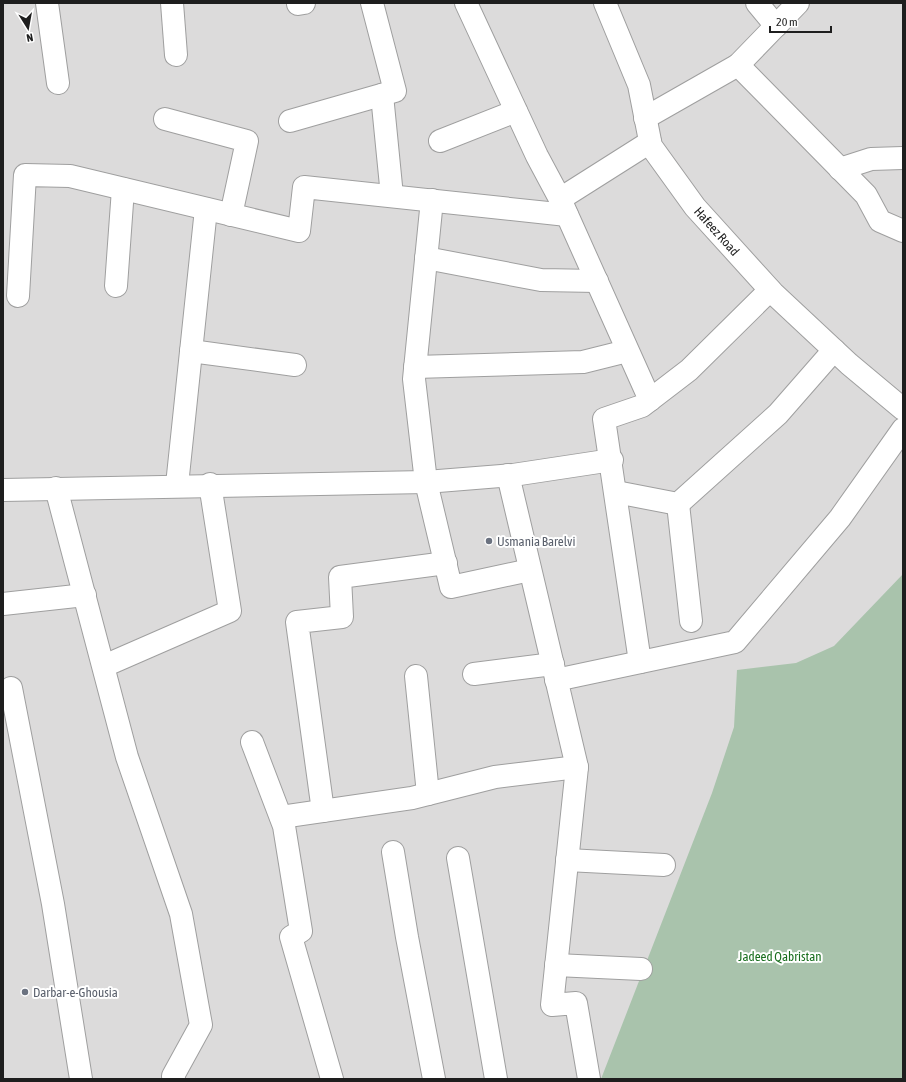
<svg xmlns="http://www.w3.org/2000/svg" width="906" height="1082" font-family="'Asap Condensed',sans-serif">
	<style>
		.residential { fill: #dcdbdb }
		.cemetery { fill: #a9c3ac }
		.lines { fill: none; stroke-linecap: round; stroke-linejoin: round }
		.minor-casing { stroke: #9f9f9f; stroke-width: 24 }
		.minor { stroke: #fff; stroke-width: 22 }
		.worship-dot { fill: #6b7280; stroke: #fff; stroke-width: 1.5 }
		.labels { text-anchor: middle; stroke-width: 4; stroke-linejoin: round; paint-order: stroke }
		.street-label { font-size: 13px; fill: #1e1e1e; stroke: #fff }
		.worship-label { font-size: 13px; fill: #5b616d; stroke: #fff; text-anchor: start }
		.park-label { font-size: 13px; fill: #196e1e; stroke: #fff }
	</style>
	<rect width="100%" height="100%" fill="#edeae5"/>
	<rect class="residential" x="3" y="3" width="900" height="1076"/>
	<path class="cemetery" d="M903,574V1079H601L712,793L734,727L737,670L796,663L834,646Z"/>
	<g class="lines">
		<defs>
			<g id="minor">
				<path d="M47,3L58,83"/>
				<path d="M172,3L176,55"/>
				<path d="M466,3L537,156L560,199L650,400"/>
				<path d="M605,3L639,85L651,146L695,207L773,293L849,364L903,409"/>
				<path d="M757,3L776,26"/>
				<path d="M298,4L304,3"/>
				<path d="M738,65L798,3"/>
				<path d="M382,95L392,196"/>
				<path d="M645,118L738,65L866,195L880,221L903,231"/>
				<path d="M165,119L247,141L231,215"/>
				<path d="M290,121L395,91L372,3"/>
				<path d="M440,141L516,111"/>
				<path d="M840,169L871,159L903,158"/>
				<path d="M560,199L650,142"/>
				<path d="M432,200L414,379L426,482L451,587L530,570"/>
				<path d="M426,258L541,280L597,281"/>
				<path d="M116,286L123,189"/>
				<path d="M18,296L25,175L70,176L299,231L304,187L567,215"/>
				<path d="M191,351L295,365"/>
				<path d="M415,367L583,362L627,351"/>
				<path d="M508,475L577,767L552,1005L576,1003L589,1079"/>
				<path d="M177,485L206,209"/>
				<path d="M56,488L127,757L181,914L201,1025L173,1076L174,1079"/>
				<path d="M3,490L426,482L513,475L612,460"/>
				<path d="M616,492L678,504L778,414L834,350"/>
				<path d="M678,504L691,621"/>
				<path d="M3,604L85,595"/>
				<path d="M640,662L604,419L642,406L689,370L770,290"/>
				<path d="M104,666L230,611L210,484"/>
				<path d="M474,674L553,664"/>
				<path d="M416,676L428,794"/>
				<path d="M556,680L735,642L840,518L903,429"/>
				<path d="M11,688L53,904L81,1079"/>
				<path d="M252,742L284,826L301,931L291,937L332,1079"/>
				<path d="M323,811L297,622L342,617L340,577L446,563"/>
				<path d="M281,817L412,798L495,777L577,767"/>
				<path d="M393,852L407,937L434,1079"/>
				<path d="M458,858L496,1079"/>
				<path d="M567,860L664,865"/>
				<path d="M556,965L641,969"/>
			</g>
		</defs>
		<use href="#minor" class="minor-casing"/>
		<use href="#minor" class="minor"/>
	</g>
	<g class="worship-dot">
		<circle cx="489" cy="541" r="4"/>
		<circle cx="25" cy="992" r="4"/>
	</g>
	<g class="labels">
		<g class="street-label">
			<text transform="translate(717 231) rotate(48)" y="5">Hafeez Road</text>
		</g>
		<g class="worship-label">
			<text x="497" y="546">Usmania Barelvi</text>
			<text x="33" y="997">Darbar-e-Ghousia</text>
		</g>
		<g class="park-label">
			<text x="780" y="961">Jadeed Qabristan</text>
		</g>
	</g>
	<rect width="906" height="1082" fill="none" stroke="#1e1e1e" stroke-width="8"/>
	<g transform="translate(28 28) rotate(169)" stroke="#ffffff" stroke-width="3" paint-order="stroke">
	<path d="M0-3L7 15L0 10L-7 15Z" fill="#1e1e1e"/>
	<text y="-6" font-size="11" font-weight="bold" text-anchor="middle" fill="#1e1e1e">N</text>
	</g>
	<path d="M770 26v6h61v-6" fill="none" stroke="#1e1e1e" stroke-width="2"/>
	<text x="776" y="26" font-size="12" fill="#1e1e1e" stroke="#ffffff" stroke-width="3" paint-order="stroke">20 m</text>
</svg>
